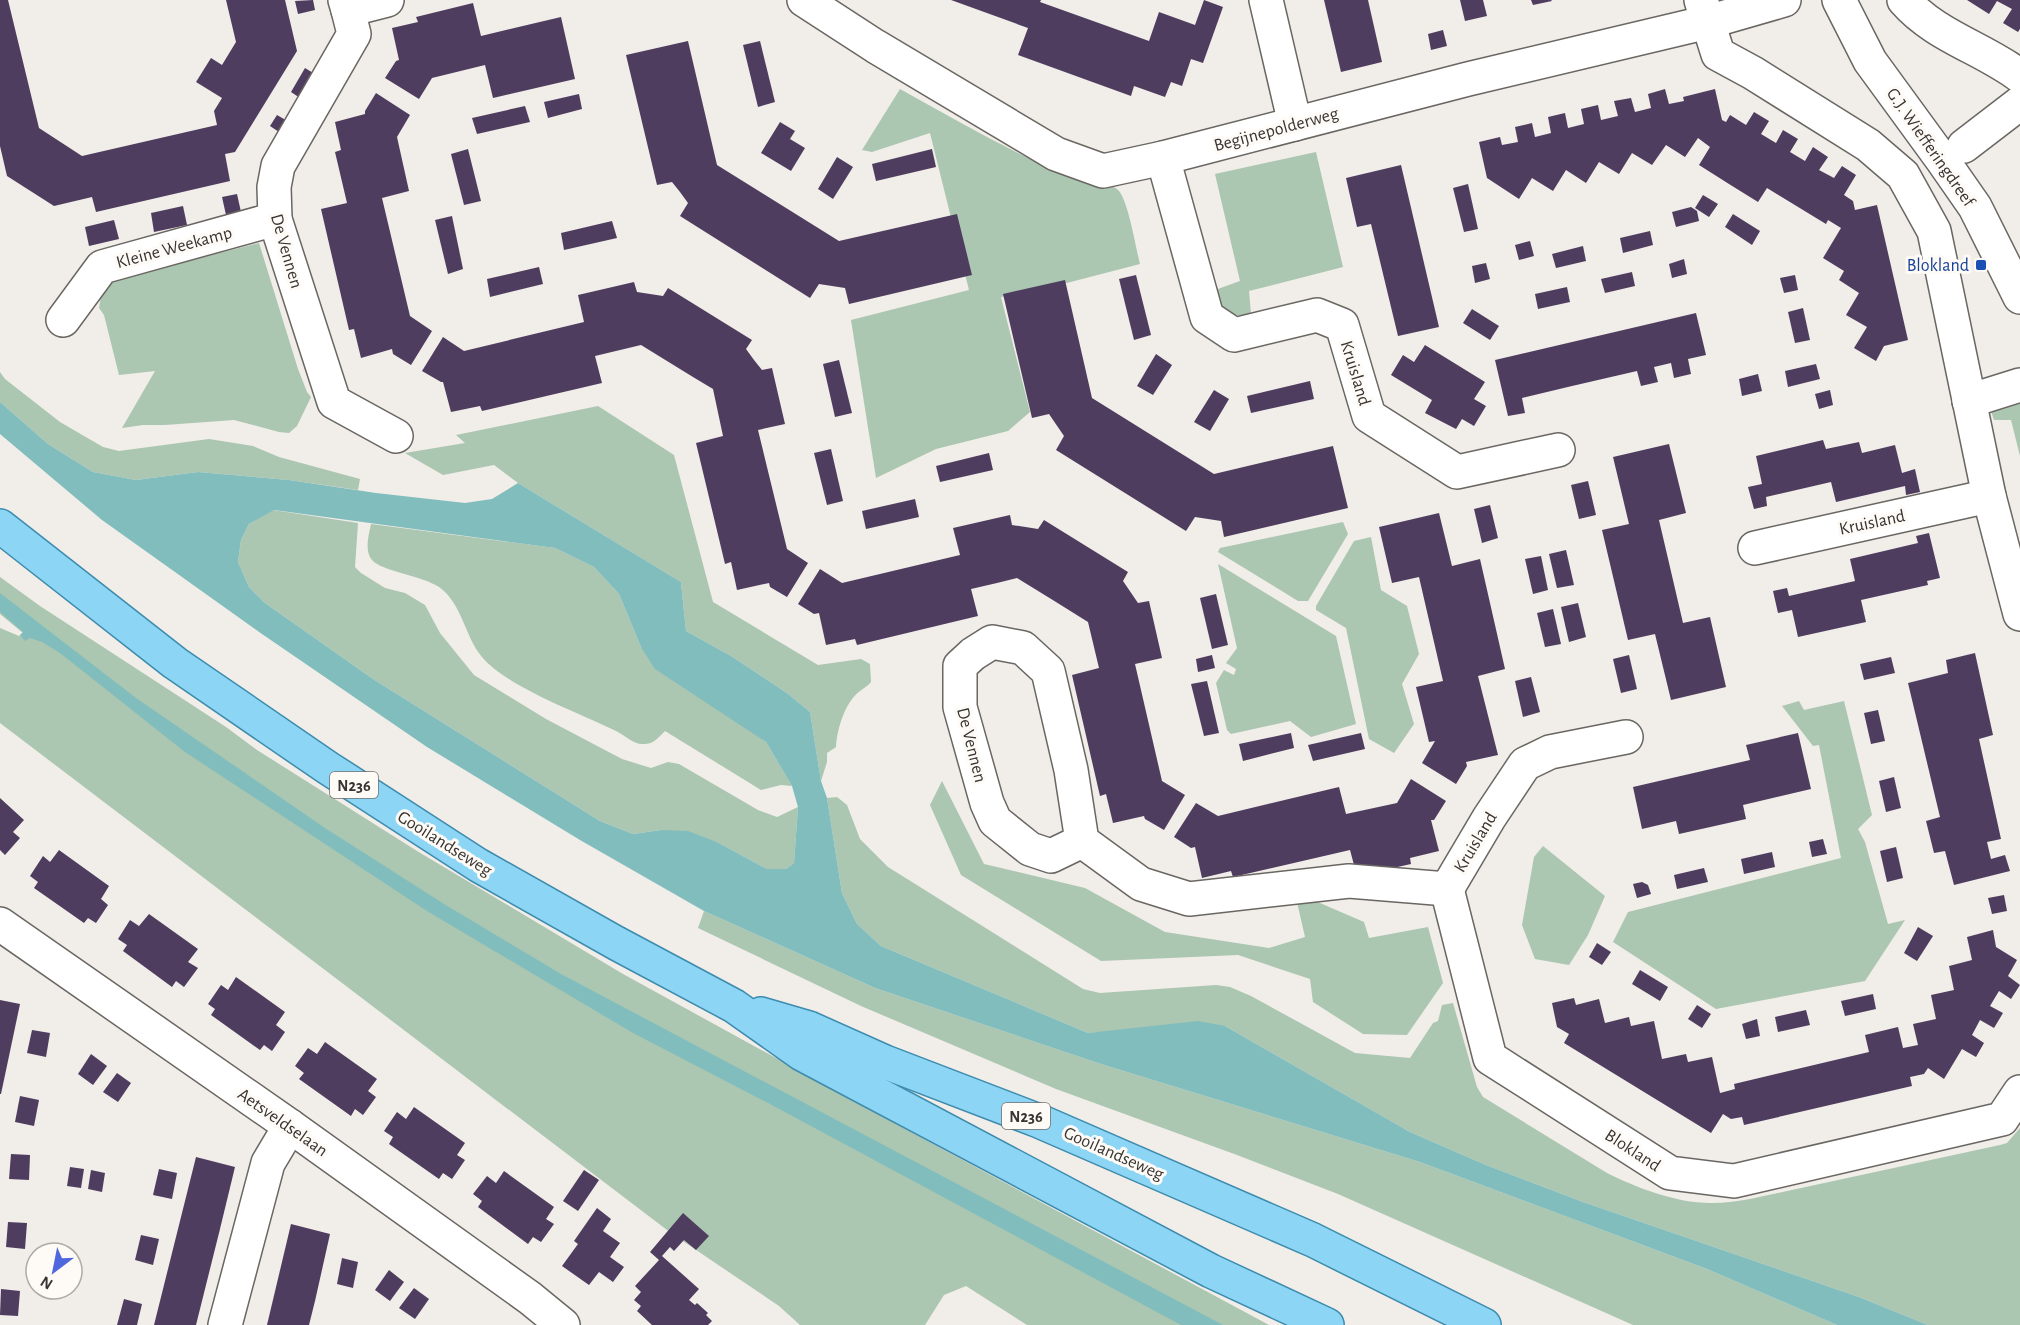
<svg xmlns="http://www.w3.org/2000/svg" width="2020" height="1325" font-family="'Alegreya Sans',sans-serif">
	<style>
		.green { fill: #abc6b1 }
		.water { fill: #81bdbd; fill-rule: evenodd }
		.building { fill: #4f3d5f }
		.lines { fill: none; stroke-linecap: round; stroke-linejoin: round }
		.street-casing { stroke: #6a6662; stroke-width: 36 }
		.secondary-casing { stroke: #6a6662; stroke-width: 36 }
		.primary-casing { stroke: #3d8bad; stroke-width: 36 }
		.street { stroke: #fff; stroke-width: 33 }
		.secondary { stroke: #fff; stroke-width: 33 }
		.primary { stroke: #8cd5f5; stroke-width: 33 }
		.transit-dot { fill: #1a4fb4; stroke: #fefaf5; stroke-width: 2 }
		.labels { text-anchor: middle; stroke-width: 6; stroke-linejoin: round; paint-order: stroke }
		.shield { fill: #fefaf5; stroke: #73706d; stroke-width: 1.5 }
		.shield-label { font-size: 16px; font-weight: bold; fill: #373533 }
		.street-label { font-size: 18px; fill: #373533; stroke: #fefaf5 }
		.transit-label { font-size: 18px; fill: #164399; stroke: #fefaf5; text-anchor: end }
	</style>
	<rect width="100%" height="100%" fill="#f1ede8"/>
	<g class="green">
		<path d="M900,89C958,121 1014,154 1074,179C1087,185 1108,180 1118,190C1128,199 1136,249 1140,264L1059,285L1001,297L1030,412L1008,431L936,449L876,478L851,320L969,290L930,133L872,152L862,150Z"/>
		<path d="M1316,152L1343,267L1249,291L1251,314C1229,318 1222,311 1215,290L1240,281L1215,174Z"/>
		<path d="M259,243L298,369L307,392L311,397L297,426L289,433L279,432L234,420L165,425H143L122,428L155,371L119,375L104,315L99,308L101,296L113,280Z"/>
		<path d="M0,372L5,379L60,422L103,447L119,451L209,439L253,446L279,457L360,479L358,490L289,480L198,472L136,480L93,472L48,444L0,402Z"/>
		<path d="M2020,386V456L2011,420H1994L1990,408Z"/>
		<path d="M598,406L674,455L713,602L818,665L861,659L870,664L871,682C868,686 865,687 860,691C845,702 837,729 836,747L827,753V762L821,781L810,712L787,693L731,656L686,631L681,582L518,483L494,465L443,475L405,453L465,443L456,435Z"/>
		<path d="M273,510L358,523L355,567L361,573L385,588L405,593L425,605L440,633L474,675L546,719L622,759L651,768L668,762L679,764L758,810L777,817L798,807L794,863L786,869H767L719,843L661,830L633,834L600,821L373,679L265,603L249,587L238,562L241,540L249,524Z"/>
		<path d="M1343,522L1348,534L1308,601H1298L1218,552L1220,548Z"/>
		<path d="M371,524L555,548L594,567L619,594L641,647L766,742L792,786L781,785L761,790L665,731C658,738 653,745 642,744C634,744 625,736 618,732C580,713 508,688 482,657C465,637 462,603 439,587C423,576 381,571 372,560C364,551 369,534 371,524Z"/>
		<path d="M1371,537L1381,590L1407,606L1419,654L1402,684L1414,724L1394,753L1369,739L1346,628L1316,610V606L1354,541Z"/>
		<path d="M1218,564L1336,636L1356,724L1311,737L1290,721L1231,734L1227,730L1216,683L1224,670L1234,675L1236,669L1226,663L1237,648Z"/>
		<path d="M0,577L40,606L226,727L257,750L417,851L623,974L907,1130L1269,1325H1027L966,1286L944,1295L925,1325H800L779,1306L671,1233L0,723V628L19,636L23,633L0,614Z"/>
		<path d="M1799,701L1804,710L1844,701L1872,815L1858,829L1865,842L1888,924L1905,920L1865,981L1716,1009L1613,942L1628,912L1841,858L1819,745L1813,746L1782,706Z"/>
		<path d="M942,781L984,864L1085,888L1165,932L1269,948L1305,937L1297,902L1313,900L1364,922L1369,938L1428,927L1443,983L1407,1035L1363,1034L1313,1002L1310,979L1238,955L1101,961L961,875L930,805Z"/>
		<path d="M837,797L847,805L860,839L888,867L1083,989L1100,993L1216,985L1230,987L1251,996L1355,1053L1410,1058L1433,1023L1438,1021L1442,1005L1453,1003L1477,1087L1483,1097L1607,1173C1637,1188 1679,1204 1713,1203C1725,1203 1738,1201 1750,1199L2000,1145L2007,1143L2020,1128V1325H1928L1859,1297L1583,1202L1486,1165L1410,1132L1225,1026L1088,1033L881,946L857,924L842,893L827,798Z"/>
		<path d="M1543,846L1605,896L1588,935L1569,965L1535,959L1522,925L1534,857Z"/>
		<path d="M704,911L875,988L1104,1065L1420,1162L1707,1269L1837,1325H1633L1338,1194L1237,1155L1056,1089L861,1006L698,928Z"/>
	</g>
	<g class="water">
		<path d="M0,402L48,444L93,472L136,480L198,472L289,480L376,493L465,503L492,499L518,483L681,582L686,631L731,656L787,693L810,712L821,781L827,798L842,893L857,924L881,946L1088,1033L1198,1021L1225,1026L1410,1132L1486,1165L1583,1202L1859,1297L1928,1325H1837L1707,1269L1420,1162L1104,1065L875,988L704,911L580,840L427,747L262,634L102,520L0,434ZM274,510L555,548L594,567L619,594L641,647L655,669L766,742L792,786L798,807L794,863L786,869H767L719,843L688,831L661,830L633,834L600,821L373,679L265,603L249,587L238,562L241,540L249,524Z"/>
		<path d="M0,593L136,698L325,828L444,904L561,974L1223,1325H1181L770,1104L633,1033L427,911L185,752L60,653L42,642L30,638L25,641L20,635L23,632L0,612Z"/>
	</g>
	<g class="building">
		<path d="M0,0H8L39,128L82,156L217,125L214,111L222,98L196,82L211,58L222,65L236,42L226,0H285L297,51L235,152L225,154L230,181L96,212L92,197L54,206L7,176L0,146Z"/>
		<path d="M313,0L315,10L298,14L295,1Z"/>
		<path d="M951,0H1041L1040,2L1149,41L1159,12L1195,25L1204,0L1223,7L1203,63L1191,59L1182,86L1171,82L1165,97L1134,86L1131,96L1018,55L1028,28Z"/>
		<path d="M1324,0H1368L1382,62L1341,72Z"/>
		<path d="M1460,0H1483L1487,16L1465,21Z"/>
		<path d="M1531,0H1551L1552,1L1533,5Z"/>
		<path d="M1967,0H2020V29L2018,32L2003,23L2012,9L1997,1L1989,14Z"/>
		<path d="M473,3L481,36L561,17L575,79L493,98L485,65L432,78L419,99L385,78L396,61L399,60L392,28L418,22L416,17Z"/>
		<path d="M1443,30L1447,46L1431,50L1428,34Z"/>
		<path d="M688,41L717,165L839,241L957,214L972,275L849,304L845,288L819,284L810,298L680,216L688,203L680,192L672,182L657,185L626,55Z"/>
		<path d="M760,41L775,102L758,107L743,45Z"/>
		<path d="M305,68L318,76L303,100L291,92Z"/>
		<path d="M1665,89L1669,104L1684,101L1683,97L1715,89L1722,120L1726,122L1730,115L1746,125L1754,112L1769,121L1761,134L1776,143L1783,130L1798,139L1790,152L1805,161L1813,147L1828,157L1819,170L1834,178L1842,166L1856,175L1844,195L1853,201L1855,210L1877,205L1908,340L1884,346L1876,361L1854,348L1867,327L1846,315L1859,293L1839,280L1844,271L1823,258L1841,228L1828,220L1826,224L1767,188L1758,202L1729,184L1699,165L1710,147L1698,138L1685,157L1666,145L1652,165L1632,153L1619,174L1599,162L1586,183L1566,170L1553,191L1532,178L1519,199L1487,178L1479,142L1500,137L1502,145L1518,142L1515,127L1532,123L1535,137L1551,133L1548,117L1565,113L1568,128L1584,124L1581,109L1598,105L1601,120L1618,116L1614,101L1631,98L1635,112L1651,108L1648,94Z"/>
		<path d="M376,93L410,115L397,137L409,191L382,198L410,316L432,331L411,365L393,354L392,349L361,358L354,329L349,330L321,209L347,203L335,152L341,150L335,122L365,114V111Z"/>
		<path d="M579,94L582,109L548,118L544,102Z"/>
		<path d="M525,106L530,122L477,134L472,118Z"/>
		<path d="M277,115L289,122L282,134L270,126Z"/>
		<path d="M780,122L795,131L790,139L805,148L791,171L761,153Z"/>
		<path d="M468,149L481,201L464,205L451,154Z"/>
		<path d="M932,149L936,167L876,181L872,164Z"/>
		<path d="M837,157L853,167L833,199L818,189Z"/>
		<path d="M1401,165L1439,327L1398,336L1371,224L1357,227L1346,178Z"/>
		<path d="M1468,184L1478,229L1464,232L1453,188Z"/>
		<path d="M237,194L241,212L226,215L222,197Z"/>
		<path d="M1703,195L1718,204L1709,217L1695,208Z"/>
		<path d="M183,206L187,225L154,232L151,213Z"/>
		<path d="M1691,207L1697,211L1699,221L1676,227L1672,212Z"/>
		<path d="M1733,214L1760,231L1752,245L1725,227Z"/>
		<path d="M452,216L463,269L448,274L435,220Z"/>
		<path d="M114,220L119,239L89,246L85,227Z"/>
		<path d="M612,221L617,238L564,250L561,233Z"/>
		<path d="M1650,231L1653,245L1623,253L1620,238Z"/>
		<path d="M1530,241L1534,256L1519,260L1515,245Z"/>
		<path d="M1583,246L1586,261L1556,268L1552,254Z"/>
		<path d="M1684,259L1687,274L1672,278L1669,264Z"/>
		<path d="M1486,263L1490,279L1475,283L1472,266Z"/>
		<path d="M539,267L543,284L490,297L487,279Z"/>
		<path d="M1632,272L1635,286L1605,293L1601,279Z"/>
		<path d="M1136,275L1151,335L1134,340L1119,279Z"/>
		<path d="M1795,275L1798,290L1784,293L1780,278Z"/>
		<path d="M1065,280L1092,398L1214,474L1333,446L1348,508L1224,537L1221,521L1195,517L1186,531L1056,450L1064,436L1049,414L1032,418L1003,294Z"/>
		<path d="M634,282L637,292L663,296L668,288L752,340L746,349L754,360L762,370L772,368L785,424L758,430L787,549L808,563L787,597L770,587L769,583L737,590L731,562L725,564L696,443L723,436L713,389L693,377L641,345L595,356L602,383L482,411L480,406L451,412L443,382H441L422,371L443,337L464,351L584,322L578,295Z"/>
		<path d="M1567,287L1570,302L1538,309L1535,294Z"/>
		<path d="M1803,308L1810,340L1795,343L1788,312Z"/>
		<path d="M1472,309L1499,326L1490,340L1463,323Z"/>
		<path d="M1696,313L1706,355L1688,359L1691,374L1674,378L1671,363L1654,367L1658,382L1641,386L1637,371L1572,386L1522,398L1525,413L1508,416L1495,360Z"/>
		<path d="M1425,345L1485,382L1474,399L1486,406L1474,426L1462,419L1456,429L1425,413L1432,400L1391,375L1403,355L1414,362Z"/>
		<path d="M1156,354L1172,365L1153,395L1137,386Z"/>
		<path d="M839,360L852,413L835,417L823,364Z"/>
		<path d="M1816,364L1820,379L1788,387L1785,371Z"/>
		<path d="M1758,374L1762,391L1742,396L1739,379Z"/>
		<path d="M1310,381L1314,399L1251,413L1247,396Z"/>
		<path d="M1214,390L1229,399L1210,431L1194,422Z"/>
		<path d="M1830,390L1833,405L1819,409L1815,394Z"/>
		<path d="M1823,440L1826,449L1859,442L1862,453L1895,445L1902,473L1915,469L1920,492L1906,495L1905,486L1836,502L1831,482L1766,497L1767,506L1754,509L1748,487L1762,484L1756,456Z"/>
		<path d="M1669,444L1686,513L1659,520L1683,623L1710,617L1726,687L1671,700L1655,634L1628,640L1602,530L1629,524L1613,457Z"/>
		<path d="M831,449L843,501L827,505L814,453Z"/>
		<path d="M989,453L993,470L940,482L936,466Z"/>
		<path d="M1588,481L1596,515L1579,519L1571,485Z"/>
		<path d="M915,499L919,517L866,529L862,511Z"/>
		<path d="M1490,505L1498,538L1482,543L1474,509Z"/>
		<path d="M1439,513L1452,566L1480,559L1505,669L1478,676L1498,755L1466,762L1467,766L1456,784L1422,763L1435,741L1429,742L1416,687L1443,681L1419,577L1392,583L1379,527Z"/>
		<path d="M1010,515L1012,525L1038,529L1044,520L1128,572L1123,581L1138,603L1149,601L1162,658L1135,664L1162,781L1185,795L1164,830L1145,819L1144,816L1113,823L1106,794L1100,796L1072,675L1099,668L1088,622L1056,602L1017,578L997,583L971,589L978,616L857,645L855,639L826,645L819,613L814,614L798,604L820,569L842,583L960,555L953,528Z"/>
		<path d="M1929,533L1940,578L1927,581L1928,585L1861,600L1866,622L1798,637L1792,610L1778,613L1773,591L1787,588L1789,596L1855,581L1850,559L1918,543L1916,536Z"/>
		<path d="M1566,550L1574,585L1557,588L1549,554Z"/>
		<path d="M1541,556L1548,590L1533,594L1525,559Z"/>
		<path d="M1216,594L1228,645L1212,649L1200,598Z"/>
		<path d="M1578,603L1586,637L1569,642L1561,607Z"/>
		<path d="M1553,609L1561,644L1545,647L1537,613Z"/>
		<path d="M1975,653L1993,735L1979,739L2001,839L1987,842L1991,859L2005,855L2010,871L1954,885L1945,851L1934,853L1926,821L1940,817L1908,683L1948,673L1946,660Z"/>
		<path d="M1212,655L1215,668L1198,672L1196,659Z"/>
		<path d="M1629,655L1637,689L1621,693L1613,659Z"/>
		<path d="M1891,657L1895,673L1864,680L1860,664Z"/>
		<path d="M1531,677L1540,712L1523,717L1515,681Z"/>
		<path d="M1207,681L1219,733L1204,736L1191,684Z"/>
		<path d="M1878,710L1885,741L1871,744L1864,713Z"/>
		<path d="M1291,733L1294,748L1243,761L1239,744Z"/>
		<path d="M1361,733L1365,749L1313,761L1308,745Z"/>
		<path d="M1798,733L1811,789L1743,805L1746,819L1679,834L1676,821L1642,829L1633,787L1750,760L1746,745Z"/>
		<path d="M1894,777L1901,808L1886,812L1879,781Z"/>
		<path d="M1411,779L1446,801L1434,820H1431L1439,851L1410,858L1411,864L1357,876L1350,850L1233,877L1231,871L1202,878L1195,847L1191,848L1174,837L1196,803L1218,816L1339,787L1346,814L1397,803Z"/>
		<path d="M0,798L24,820L13,832L20,838L5,855L0,850Z"/>
		<path d="M1823,839L1827,854L1812,857L1809,842Z"/>
		<path d="M1896,847L1903,878L1887,882L1880,851Z"/>
		<path d="M59,850L109,886L101,899L108,905L96,923L88,918L84,923L34,888L38,882L30,876L43,856L50,862Z"/>
		<path d="M1772,852L1775,867L1744,874L1741,859Z"/>
		<path d="M1704,868L1708,882L1677,889L1674,875Z"/>
		<path d="M1642,882L1648,885L1651,894L1637,898L1633,884Z"/>
		<path d="M2004,895L2007,911L1992,914L1988,898Z"/>
		<path d="M149,914L198,949L188,962L198,968L184,987L176,981L172,987L123,951L127,945L118,939L130,920L139,926Z"/>
		<path d="M1918,927L1933,936L1917,961L1904,953Z"/>
		<path d="M1993,930L1996,947L2017,960L2008,976L2020,985L2011,999L1999,991L1990,1006L2003,1013L1994,1028L1980,1020L1972,1035L1984,1043L1976,1057L1962,1049L1944,1079L1928,1068L1924,1074L1910,1077L1912,1086L1744,1125L1742,1117L1731,1119L1723,1114L1711,1133L1564,1043L1569,1034L1557,1027L1552,1003L1574,998L1576,1005L1599,999L1605,1023L1629,1017L1631,1026L1654,1021L1662,1059L1686,1054L1688,1062L1712,1057L1720,1093L1735,1089L1734,1084L1869,1052L1865,1035L1898,1027L1903,1048L1918,1045L1913,1024L1936,1019L1931,995L1954,990L1949,966L1972,960L1967,937Z"/>
		<path d="M1597,943L1611,952L1602,965L1589,957Z"/>
		<path d="M1640,970L1668,987L1660,1001L1632,984Z"/>
		<path d="M236,977L285,1012L276,1025L285,1032L272,1051L264,1045L260,1050L211,1015L215,1009L208,1004L221,985L228,990Z"/>
		<path d="M1873,994L1876,1009L1845,1016L1841,1001Z"/>
		<path d="M0,1000L20,1004L1,1094H0Z"/>
		<path d="M1697,1005L1711,1014L1702,1028L1688,1019Z"/>
		<path d="M1806,1010L1810,1025L1778,1032L1775,1017Z"/>
		<path d="M1757,1019L1760,1036L1746,1039L1742,1024Z"/>
		<path d="M32,1030L50,1033L46,1057L27,1053Z"/>
		<path d="M325,1042L377,1079L368,1091L376,1097L363,1115L355,1109L351,1116L299,1079L304,1073L295,1066L308,1048L317,1054Z"/>
		<path d="M91,1054L107,1066L93,1085L78,1074Z"/>
		<path d="M117,1073L131,1083L118,1102L103,1092Z"/>
		<path d="M20,1096L39,1100L34,1126L15,1122Z"/>
		<path d="M414,1107L465,1143L457,1155L465,1160L452,1179L443,1173L439,1179L389,1144L393,1137L384,1131L397,1112L406,1119Z"/>
		<path d="M11,1154L30,1155L29,1180L9,1179Z"/>
		<path d="M196,1157L235,1167L219,1233L196,1325H154Z"/>
		<path d="M70,1167L84,1169L81,1188L67,1186Z"/>
		<path d="M159,1169L177,1173L172,1199L153,1195Z"/>
		<path d="M91,1170L105,1173L102,1192L88,1189Z"/>
		<path d="M584,1170L599,1180L578,1211L563,1201Z"/>
		<path d="M504,1171L554,1207L546,1219L554,1224L541,1242L533,1237L528,1244L478,1207L482,1201L473,1194L487,1176L496,1183Z"/>
		<path d="M597,1208L611,1219L603,1231L620,1243L610,1257L624,1267L613,1282L599,1272L589,1285L562,1266L578,1244L574,1241Z"/>
		<path d="M683,1213L709,1236L696,1250L684,1240L674,1251L670,1247L662,1256L699,1289L689,1300L695,1305L697,1303L708,1313L706,1315L712,1321L708,1325H652L637,1311L641,1306L634,1300L641,1292L635,1286L659,1260L650,1252Z"/>
		<path d="M8,1222L27,1223L25,1249L6,1247Z"/>
		<path d="M291,1224L330,1234L315,1301L309,1325H267Z"/>
		<path d="M141,1235L159,1239L153,1265L135,1260Z"/>
		<path d="M342,1258L358,1262L353,1288L337,1284Z"/>
		<path d="M389,1270L404,1282L390,1301L375,1290Z"/>
		<path d="M414,1288L429,1299L415,1319L399,1308Z"/>
		<path d="M1,1289L20,1291L18,1316L0,1315Z"/>
		<path d="M124,1299L142,1304L137,1325H117Z"/>
	</g>
	<g class="lines">
		<defs>
			<g id="street">
				<path d="M345,0L348,10L387,0"/>
				<path d="M804,0L875,46L1056,154L1103,171L1163,158L1468,79L1708,22L1784,0"/>
				<path d="M1266,0L1295,124"/>
				<path d="M1701,0L1718,54L1753,73L1868,145L1903,175L1934,231L1989,496L2020,614"/>
				<path d="M1904,0C1935,36 1983,48 2020,76"/>
				<path d="M348,10L354,34L278,166L274,187L275,219L334,402L396,436"/>
				<path d="M1964,146L2020,103"/>
				<path d="M1163,158L1207,317L1234,335L1317,315L1342,325L1369,416L1457,472L1558,450"/>
				<path d="M63,320L102,267L275,219"/>
				<path d="M1969,401L2020,385"/>
				<path d="M1755,548L1989,496"/>
				<path d="M1082,841L1051,856L1030,849L995,821L987,803L960,707V666L973,654L992,642L1023,648L1048,671L1071,770L1082,841L1141,884L1189,899L1349,881L1447,889"/>
				<path d="M1447,889L1490,1058L1670,1173L1734,1181L2002,1119L2020,1092"/>
				<path d="M1447,889L1489,818L1525,764L1550,752L1626,737"/>
				<path d="M225,1325L268,1163L290,1126"/>
			</g>
			<g id="secondary">
				<path d="M1839,0L1870,61L1943,161L1975,207L2020,297"/>
				<path d="M0,924L290,1126L530,1298L563,1325"/>
			</g>
			<g id="primary">
				<path d="M0,526L175,663L328,768L478,865L616,943L734,1006L802,1054L1211,1271L1327,1325"/>
				<path d="M761,1014L809,1028L885,1062L1039,1121L1313,1240L1484,1325"/>
			</g>
		</defs>
		<use href="#street" class="street-casing"/>
		<use href="#secondary" class="secondary-casing"/>
		<use href="#primary" class="primary-casing"/>
		<use href="#street" class="street"/>
		<use href="#secondary" class="secondary"/>
		<use href="#primary" class="primary"/>
	</g>
	<rect class="transit-dot" x="1975" y="259" width="12" height="12" rx="3"/>
	<g class="labels">
		<g class="shield">
			<rect x="330" y="772" width="48" height="26" rx="4.5"/>
			<rect x="1002" y="1103" width="48" height="26" rx="4.5"/>
		</g>
		<g class="shield-label">
			<text x="354" y="791">N236</text>
			<text x="1026" y="1122">N236</text>
		</g>
		<g class="street-label">
			<text transform="translate(1276 129) rotate(-15)" y="6">Begijnepolderweg</text>
			<text transform="translate(1931 147) rotate(55)" y="6">G.J. Wiefferingdreef</text>
			<text transform="translate(174 247) rotate(-15)" y="6">Kleine Weekamp</text>
			<text transform="translate(287 251) rotate(74)" y="6">De Vennen</text>
			<text transform="translate(1356 373) rotate(73)" y="6">Kruisland</text>
			<text transform="translate(1872 522) rotate(-12)" y="6">Kruisland</text>
			<text transform="translate(972 745) rotate(76)" y="6">De Vennen</text>
			<text transform="translate(1475 842) rotate(-59)" y="6">Kruisland</text>
			<text transform="translate(445 843) rotate(32)" y="6">Gooilandseweg</text>
			<text transform="translate(283 1122) rotate(35)" y="6">Aetsveldselaan</text>
			<text transform="translate(1633 1150) rotate(33)" y="6">Blokland</text>
			<text transform="translate(1114 1153) rotate(24)" y="6">Gooilandseweg</text>
		</g>
		<g class="transit-label">
			<text x="1969" y="271">Blokland</text>
		</g>
	</g>
	<g transform="translate(54 1271) rotate(212)"><circle r="28" fill="#fefaf5" stroke="#aeaba7" stroke-width="1.5"/>
	<path d="M0-4.5L10 22L0 15L-10 22Z" fill="#5068dd"/>
	<text y="-9" font-size="16" font-weight="bold" text-anchor="middle" fill="#373533">N</text>
	</g>
</svg>
